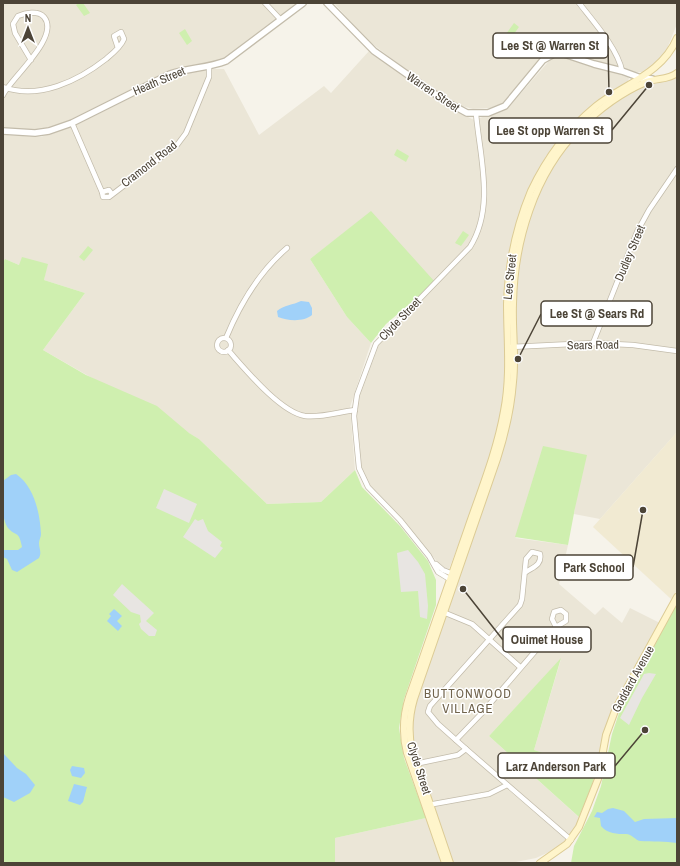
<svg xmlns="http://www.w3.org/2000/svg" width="680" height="866" font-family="'Archivo Narrow',sans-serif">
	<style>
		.residential { fill: #ebe6d7 }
		.education { fill: #f1ead2 }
		.green { fill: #cfefaf }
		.parking { fill: #e8e5e2 }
		.water { fill: #a0d1f9 }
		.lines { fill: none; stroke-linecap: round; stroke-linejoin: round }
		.minor-casing { stroke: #c3bcab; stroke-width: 6 }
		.tertiary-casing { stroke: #c3bcab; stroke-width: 8 }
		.secondary-casing { stroke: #dccb95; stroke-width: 8 }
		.minor { stroke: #fff; stroke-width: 4.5 }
		.tertiary { stroke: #fff; stroke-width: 5.5 }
		.secondary { stroke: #fff5cb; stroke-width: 6 }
		.labels { text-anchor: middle; stroke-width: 3; stroke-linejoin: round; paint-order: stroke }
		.street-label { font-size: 12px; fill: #4c4437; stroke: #fff }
		.neighbourhood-label { font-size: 13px; letter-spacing: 1px; fill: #70634c; stroke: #fff }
		.leader { fill: none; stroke: #4c4437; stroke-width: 1.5 }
		.callout-dot { fill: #4c4437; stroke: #fff; stroke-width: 1.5 }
		.callout { fill: #fff; stroke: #4c4437; stroke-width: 1.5 }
		.callout-label { font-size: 13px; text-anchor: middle; font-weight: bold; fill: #4c4437 }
	</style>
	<rect width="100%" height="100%" fill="#f6f3ea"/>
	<g class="residential">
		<path d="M3,3H299L222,61L172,72L83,115L50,129L36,131L3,129Z"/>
		<path d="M334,3H677V24L666,51L652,67L643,72H634L587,59L562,49L552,50L544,54L506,102L490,108L473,109L458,105L430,88L366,39Z"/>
		<path d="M369,51L456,111L474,120L508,108L549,61L557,56H564L583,64L626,75L629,78L628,81L594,104L558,140L546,156L529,188L512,241L506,276L505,375L499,429L475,502L449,569L442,567L400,519L368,487L360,468L355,416L358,397L378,343L434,282L371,212L310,259L347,317L371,343L350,407L355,470L321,502L267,504L199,439L43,350L85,293L44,280L47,264L19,265L5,259L3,262V135L41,137L81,121L150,86L181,73L204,69H224L259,135L324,86L331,93Z"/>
		<path d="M677,78V432L600,519L574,514L575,508L515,538L568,545L559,584L595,615L603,607L622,623L630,608L660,623L615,701L605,729L598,771L534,750L561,659L489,736L581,819L562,846L536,858L511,863H453L410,733L411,719L509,416L516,280L527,222L538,194L561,152L604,107L628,92L664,79Z"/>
		<path d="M426,818L441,863H335V838Z"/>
	</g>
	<path class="education" d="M677,432V591L671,599L593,527Z"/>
	<g class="green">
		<path d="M79,3H83L90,13L84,16L76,5Z"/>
		<path d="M514,23L519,27L511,38L506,34Z"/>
		<path d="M185,29L192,41L187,45L179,33Z"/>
		<path d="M397,149L409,156L406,162L394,155Z"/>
		<path d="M371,211L435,282L386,324L371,343L347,317L310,259Z"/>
		<path d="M463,231L469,235L461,246L455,243Z"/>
		<path d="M88,246L93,250L84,261L79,257Z"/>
		<path d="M22,257L48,264L44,280L85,293L43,350L86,375L157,406L189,433L199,439L267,504L321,502L355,470L362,487L400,526L428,561L436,580V605L404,699L399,728L404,758L426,818L335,838V863H3V262L5,259L19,265Z"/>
		<path d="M543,446L587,455L575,508L568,545L515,537Z"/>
		<path d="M677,603V863H571L574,846L592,811L601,786L612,734L619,713Z"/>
		<path d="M561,658L534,750L596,770L592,785L579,817L489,736Z"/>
	</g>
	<g class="parking">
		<path d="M164,489L197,504L189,523L156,508Z"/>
		<path d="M195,519L198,521L203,519L208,531L222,542L220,546L223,548L215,558L183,537Z"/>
		<path d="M408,550L418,562L425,574L428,606L427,619L420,617L418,591L401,592L397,553Z"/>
		<path d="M122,584L154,613L146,621L157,630L155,636H149L141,629L139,624L141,622L140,615L131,612L113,595Z"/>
		<path d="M649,673L656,674L642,698L629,725L620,718L644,674Z"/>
	</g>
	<g class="water">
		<path d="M301,301L309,302L312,308V315C304,322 288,321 278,317L277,311C284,305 293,305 301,301Z"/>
		<path d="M16,474C34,486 40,513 41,534C41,537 39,540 39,543C39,549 42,552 39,558L17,572L12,570L7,559L3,557V550H18L22,547C19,530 16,537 8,528C0,516 3,494 3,481L11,475Z"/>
		<path d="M114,609L122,616L117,621L122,626L118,631L107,621L111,616L109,614Z"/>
		<path d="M3,753L17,768L26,774L35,785L30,793L14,802L3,797Z"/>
		<path d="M72,766L84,768L85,773L81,778L72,776L70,770Z"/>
		<path d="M74,784L87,787L83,802L80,805L68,801Z"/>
		<path d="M613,808L624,811L635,822L644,819L677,818V843C665,841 653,842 640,841C635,840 632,834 626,834C617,834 608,834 601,826L600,818L594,817L597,812L602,813L608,809Z"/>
	</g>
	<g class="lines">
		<defs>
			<g id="minor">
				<path d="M265,3L280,19"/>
				<path d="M579,3C593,21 618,49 622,71"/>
				<path d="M3,87C39,100 78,81 106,59C112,54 121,47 124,39L121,32L114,36L118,48"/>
				<path d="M3,95C10,79 61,37 44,17C38,10 25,13 18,16L13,24L15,33L31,60"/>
				<path d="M72,123L102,192L103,197H109L177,145L186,133L209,77V66"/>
				<path d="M102,192L109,190L112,194"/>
				<path d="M226,338C240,304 259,272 287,248"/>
				<circle cx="224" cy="345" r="7"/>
				<path d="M593,343L637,232L649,210L677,169"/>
				<path d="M511,347L593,343L633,345L677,351"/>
				<path d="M228,350C245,369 280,412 305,416C321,418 339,412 355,410"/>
				<path d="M436,564L443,570L453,574"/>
				<path d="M526,572C533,567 542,565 540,554L532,552L526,559L522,599L520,605L430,706L428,712L438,724L466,749L571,840"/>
				<path d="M451,580L438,572L429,556L400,520L368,487L359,468L354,416L357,395L376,344L470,247C495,207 480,158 476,114"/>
				<path d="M443,612L472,624L520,667"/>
				<path d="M456,740L481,714L556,627L552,619L554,612L561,610L566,614V621L556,627"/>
				<path d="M415,764L458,755L466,749"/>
				<path d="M428,805L489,794L507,785"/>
			</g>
			<g id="tertiary">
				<path d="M327,3L374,51L445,101L467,113H488L505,106L543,60L554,54H564L594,64L622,71L641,78L652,79"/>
				<path d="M3,131L35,133L49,131L72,123L170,74C189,68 208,68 226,61L303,3"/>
			</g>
			<g id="secondary">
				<path d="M445,863L407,753C402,734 403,716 409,697C429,641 448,585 468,528C481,490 497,451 504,411C511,375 507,340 507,304C508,265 516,227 531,191C546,159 568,129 596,106C624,84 662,74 677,38"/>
				<path d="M450,863L412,751C408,733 409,716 414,699L497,459C505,434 511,409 513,382C516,356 512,330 513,304C514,242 534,174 579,129C598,110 620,93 646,82C656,78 669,80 677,73"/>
				<path d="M540,863L567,844L579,827L598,779L606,735L616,708L677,597"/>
			</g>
		</defs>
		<use href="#minor" class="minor-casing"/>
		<use href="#tertiary" class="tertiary-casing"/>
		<use href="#secondary" class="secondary-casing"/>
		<use href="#minor" class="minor"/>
		<use href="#tertiary" class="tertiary"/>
		<use href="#secondary" class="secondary"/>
	</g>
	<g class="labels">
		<g class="street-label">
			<text transform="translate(159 81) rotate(-23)" y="4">Heath Street</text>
			<text transform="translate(433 92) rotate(34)" y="4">Warren Street</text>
			<text transform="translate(149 164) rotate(-38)" y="4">Cramond Road</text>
			<text transform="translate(630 253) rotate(-67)" y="4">Dudley Street</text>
			<text transform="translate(510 277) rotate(-84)" y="4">Lee Street</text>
			<text transform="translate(400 319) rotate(-46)" y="4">Clyde Street</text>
			<text transform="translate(593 345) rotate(-1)" y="4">Sears Road</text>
			<text transform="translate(633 679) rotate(-61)" y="4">Goddard Avenue</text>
			<text transform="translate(419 768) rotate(72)" y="4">Clyde Street</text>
		</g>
		<g class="neighbourhood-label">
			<text x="468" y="698">BUTTONWOOD<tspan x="468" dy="15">VILLAGE</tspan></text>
		</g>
	</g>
	<path class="leader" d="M609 92L608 46M649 85L612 130M518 359L541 314M643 510L633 567M463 589L503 640M645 730L615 766"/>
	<g class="callout-dot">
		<circle cx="609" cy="92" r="4"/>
		<circle cx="649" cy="85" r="4"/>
		<circle cx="518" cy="359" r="4"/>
		<circle cx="643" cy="510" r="4"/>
		<circle cx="463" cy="589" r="4"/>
		<circle cx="645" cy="730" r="4"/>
	</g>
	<g class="callout">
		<rect x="493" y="33" width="115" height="25" rx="4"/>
		<rect x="489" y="118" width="123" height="25" rx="4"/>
		<rect x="541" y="301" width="111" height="25" rx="4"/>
		<rect x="555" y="555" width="78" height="25" rx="4"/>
		<rect x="503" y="627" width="88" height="25" rx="4"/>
		<rect x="498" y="753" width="117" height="25" rx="4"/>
	</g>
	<g class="callout-label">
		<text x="550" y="50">Lee St @ Warren St</text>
		<text x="550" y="135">Lee St opp Warren St</text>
		<text x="597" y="318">Lee St @ Sears Rd</text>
		<text x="594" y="572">Park School</text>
		<text x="547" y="644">Ouimet House</text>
		<text x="556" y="771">Larz Anderson Park</text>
	</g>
	<rect width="680" height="866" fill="none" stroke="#4c4437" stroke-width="8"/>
	<g transform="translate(28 28)" stroke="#ffffff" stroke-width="3" paint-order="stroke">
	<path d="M0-3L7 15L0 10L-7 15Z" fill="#4c4437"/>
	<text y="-6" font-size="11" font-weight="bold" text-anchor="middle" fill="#4c4437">N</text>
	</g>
</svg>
